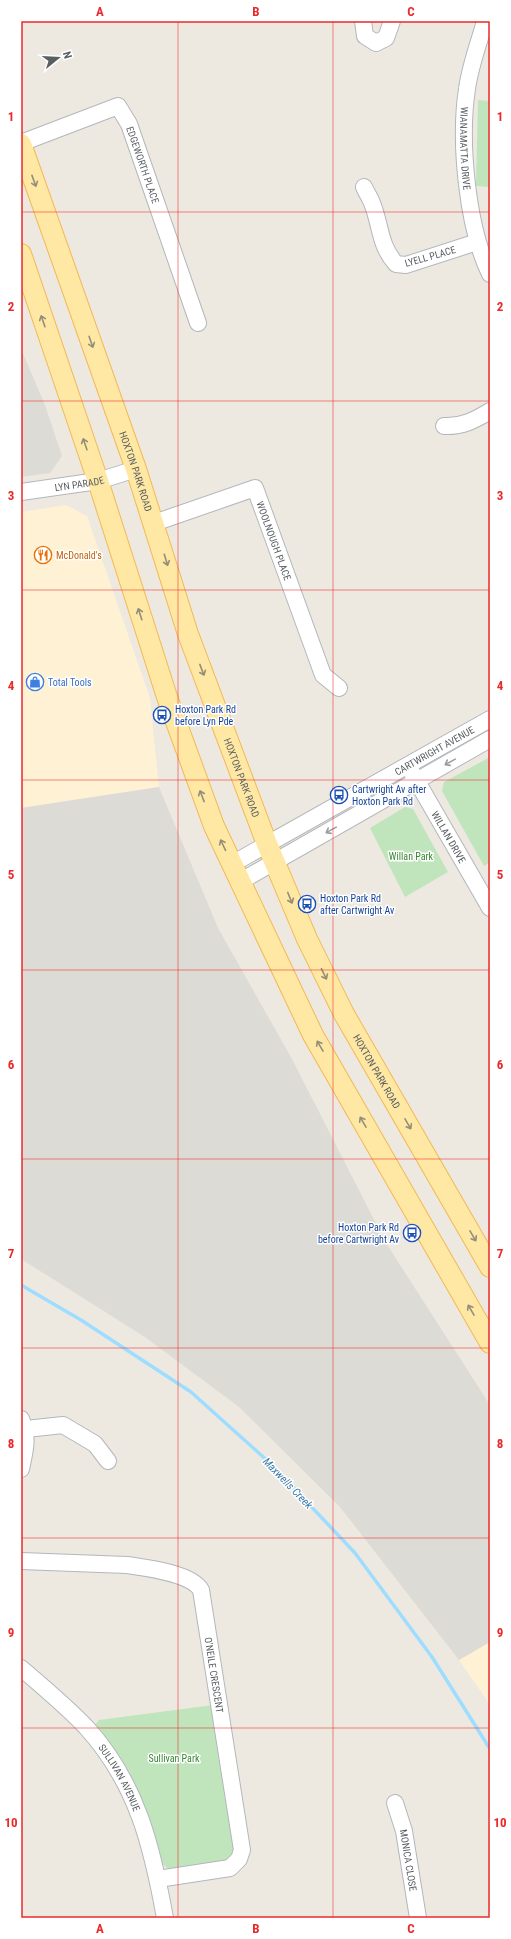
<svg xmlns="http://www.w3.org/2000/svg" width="511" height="1939" font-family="'Roboto Condensed',sans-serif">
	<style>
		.commercial { fill: #fef1d4 }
		.industrial { fill: #dddbd5 }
		.green { fill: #c0e5bc }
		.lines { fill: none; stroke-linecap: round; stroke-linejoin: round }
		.stream { stroke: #9eddff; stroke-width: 3.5 }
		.minor-casing { stroke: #b3b7bc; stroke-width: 18 }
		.major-casing { stroke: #f3b853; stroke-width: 22 }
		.minor { stroke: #fff; stroke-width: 16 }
		.major { stroke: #ffe8a3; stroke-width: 20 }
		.oneway { stroke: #938e79 }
		.oneway2 { stroke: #9b9ea1 }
		.grid { fill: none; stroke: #eb282a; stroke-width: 1; stroke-opacity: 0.55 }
		.labels { text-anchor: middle; stroke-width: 3; stroke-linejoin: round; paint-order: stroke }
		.street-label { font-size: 10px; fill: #595e62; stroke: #fff }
		.food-label { font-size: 10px; fill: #c56008; stroke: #fff; text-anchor: start }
		.shop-label { font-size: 10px; fill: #366cbe; stroke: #fff; text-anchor: start }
		.transit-label { font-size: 10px; fill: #164399; stroke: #fff; text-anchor: start }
		.park-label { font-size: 10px; fill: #378634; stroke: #fff }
		.water-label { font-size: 11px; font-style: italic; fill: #387aa9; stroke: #fff }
		.neatline { fill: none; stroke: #eb282a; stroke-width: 1.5 }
		.grid-label { font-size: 13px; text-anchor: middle; font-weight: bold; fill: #eb282a }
	</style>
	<rect width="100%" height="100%" fill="#ede9e0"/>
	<g class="commercial">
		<path d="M66,505L87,516L150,698L159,787L21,808V512Z"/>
		<path d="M490,1642V1705L459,1660Z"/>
	</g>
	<g class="industrial">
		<path d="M21,349L45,405L62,456L50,473L21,477Z"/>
		<path d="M159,787L218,928L292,1059L386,1243L490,1405V1642L459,1660L340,1507L239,1407L145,1337L21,1259V808Z"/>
	</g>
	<g class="green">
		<path d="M478,100L490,101V187L476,186Z"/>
		<path d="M490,757V862L484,866L442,791L444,782Z"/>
		<path d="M405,807L413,809L448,872L405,897L370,828Z"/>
		<path d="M213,1705L234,1830V1856L224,1864L176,1870L168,1869L162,1863C151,1833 144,1799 127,1771C118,1755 106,1740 94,1726L99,1720Z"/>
	</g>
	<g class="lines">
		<path class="stream" d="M21,1285L81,1320L191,1392L271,1464L355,1553L432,1657L490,1749"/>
		<defs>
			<g id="minor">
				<path d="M363,21L365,36L376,43L386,38L392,21"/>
				<path id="s1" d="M485,21C479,43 470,66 467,89C459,141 467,227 490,274"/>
				<path id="s2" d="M21,143L118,106L129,124L198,323"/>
				<path d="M364,187C366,192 370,197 372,203C381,225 379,245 396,264L406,265L477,242"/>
				<path d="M444,426C462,427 475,420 490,411"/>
				<path id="s3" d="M21,492L98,481L136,469"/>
				<path id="s4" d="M154,523L255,488L323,675L339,688"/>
				<path id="s5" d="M411,771L490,908"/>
				<path id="s6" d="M232,864L490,719"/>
				<path d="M241,881L490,739"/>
				<path d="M21,1419C29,1436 25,1451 21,1469"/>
				<path d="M26,1429L63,1425L95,1444L108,1461"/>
				<path id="s7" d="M21,1561L127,1565C147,1568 191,1573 201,1590L242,1850L239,1859L230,1868L158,1879"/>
				<path id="s8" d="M21,1668C43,1687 66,1706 86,1727C137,1783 152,1846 165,1918"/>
				<path id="s9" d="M395,1803L404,1831L418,1918"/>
			</g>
			<g id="major">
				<path id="s10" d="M21,144L136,469L188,634L267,844L307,939L344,1014L490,1267"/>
				<path d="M21,254L98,481L167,697L214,826L313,1035L490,1343"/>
			</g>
		</defs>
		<use href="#minor" class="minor-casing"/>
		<use href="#major" class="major-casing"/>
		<use href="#minor" class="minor"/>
		<use href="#major" class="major"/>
	</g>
	<defs><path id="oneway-shaft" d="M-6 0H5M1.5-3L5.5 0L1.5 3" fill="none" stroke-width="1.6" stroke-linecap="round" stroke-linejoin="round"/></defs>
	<g class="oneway">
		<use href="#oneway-shaft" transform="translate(34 181) rotate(70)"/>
		<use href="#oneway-shaft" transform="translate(43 321) rotate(-109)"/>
		<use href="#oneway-shaft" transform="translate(91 342) rotate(71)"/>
		<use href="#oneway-shaft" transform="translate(85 444) rotate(-109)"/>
		<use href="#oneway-shaft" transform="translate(166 560) rotate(73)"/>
		<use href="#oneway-shaft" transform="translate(140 614) rotate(-108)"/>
		<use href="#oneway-shaft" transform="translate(202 670) rotate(69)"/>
		<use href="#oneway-shaft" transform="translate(202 796) rotate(-111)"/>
		<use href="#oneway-shaft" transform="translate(223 845) rotate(-115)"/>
		<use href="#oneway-shaft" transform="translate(290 898) rotate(68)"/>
		<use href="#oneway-shaft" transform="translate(324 974) rotate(64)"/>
		<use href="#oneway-shaft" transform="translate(320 1046) rotate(-120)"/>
		<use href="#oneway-shaft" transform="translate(363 1122) rotate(-120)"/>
		<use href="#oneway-shaft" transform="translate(408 1124) rotate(60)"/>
		<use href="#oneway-shaft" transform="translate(473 1236) rotate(60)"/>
		<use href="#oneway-shaft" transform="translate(471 1310) rotate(-120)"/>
	</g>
	<g class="oneway2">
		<use href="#oneway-shaft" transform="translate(450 762) rotate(151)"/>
		<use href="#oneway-shaft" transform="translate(331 830) rotate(151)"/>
	</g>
	<path class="grid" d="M178,21V1918M333,21V1918M21,212H490M21,401H490M21,590H490M21,780H490M21,970H490M21,1159H490M21,1348H490M21,1538H490M21,1728H490"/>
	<defs>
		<symbol id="restaurant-ring" viewBox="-11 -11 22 22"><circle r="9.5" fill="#fff" stroke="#e8710a" stroke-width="1.5"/><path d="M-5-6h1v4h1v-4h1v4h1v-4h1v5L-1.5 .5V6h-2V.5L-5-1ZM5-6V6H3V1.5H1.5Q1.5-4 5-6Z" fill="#e8710a"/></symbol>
		<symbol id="shop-ring" viewBox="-11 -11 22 22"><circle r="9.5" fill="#fff" stroke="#3f7fe0" stroke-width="1.5"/><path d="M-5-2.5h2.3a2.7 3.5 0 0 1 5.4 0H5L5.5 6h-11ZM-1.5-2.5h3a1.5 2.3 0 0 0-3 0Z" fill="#3f7fe0"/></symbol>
		<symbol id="bus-ring" viewBox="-11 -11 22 22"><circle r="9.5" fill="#fff" stroke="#1a4fb4" stroke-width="1.5"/><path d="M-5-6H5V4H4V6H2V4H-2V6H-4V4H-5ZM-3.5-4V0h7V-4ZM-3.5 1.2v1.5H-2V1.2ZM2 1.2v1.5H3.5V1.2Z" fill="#1a4fb4"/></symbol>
	</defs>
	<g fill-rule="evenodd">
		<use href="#restaurant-ring" x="33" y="545" width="20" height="20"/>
		<use href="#shop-ring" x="25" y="672" width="20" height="20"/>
		<use href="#bus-ring" x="152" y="705" width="20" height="20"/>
		<use href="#bus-ring" x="329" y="785" width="20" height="20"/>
		<use href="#bus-ring" x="297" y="894" width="20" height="20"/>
		<use href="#bus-ring" x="402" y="1223" width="20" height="20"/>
	</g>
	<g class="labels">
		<g class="street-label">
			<text dy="4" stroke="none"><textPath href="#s1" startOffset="130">WIANAMATTA DRIVE</textPath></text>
			<text dy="4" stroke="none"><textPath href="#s2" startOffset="168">EDGEWORTH PLACE</textPath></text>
			<text transform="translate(430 256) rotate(-16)" y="4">LYELL PLACE</text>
			<text dy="4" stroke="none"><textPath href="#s10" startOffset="347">HOXTON PARK ROAD</textPath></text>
			<text dy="4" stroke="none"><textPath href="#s3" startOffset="59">LYN PARADE</textPath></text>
			<text dy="4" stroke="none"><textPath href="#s4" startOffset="163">WOOLNOUGH PLACE</textPath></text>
			<text dy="4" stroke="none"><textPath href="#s6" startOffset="232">CARTWRIGHT AVENUE</textPath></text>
			<text dy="4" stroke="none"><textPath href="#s10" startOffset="671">HOXTON PARK ROAD</textPath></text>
			<text dy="4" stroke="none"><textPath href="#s5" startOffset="76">WILLAN DRIVE</textPath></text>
			<text dy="4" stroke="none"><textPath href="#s10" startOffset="995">HOXTON PARK ROAD</textPath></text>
			<text dy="4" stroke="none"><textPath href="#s7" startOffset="272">O'NEILE CRESCENT</textPath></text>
			<text dy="4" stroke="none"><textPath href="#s8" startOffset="149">SULLIVAN AVENUE</textPath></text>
			<text dy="4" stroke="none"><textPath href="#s9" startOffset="59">MONICA CLOSE</textPath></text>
		</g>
		<g class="food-label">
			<text x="56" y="559">McDonald's</text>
		</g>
		<g class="shop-label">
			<text x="48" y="686">Total Tools</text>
		</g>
		<g class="transit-label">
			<text x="175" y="713">Hoxton Park Rd<tspan x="175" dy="12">before Lyn Pde</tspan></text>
			<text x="352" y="793">Cartwright Av after<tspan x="352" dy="12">Hoxton Park Rd</tspan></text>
			<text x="320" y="902">Hoxton Park Rd<tspan x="320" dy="12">after Cartwright Av</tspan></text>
			<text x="399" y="1231" text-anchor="end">Hoxton Park Rd<tspan x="399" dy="12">before Cartwright Av</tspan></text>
		</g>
		<g class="park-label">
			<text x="411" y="860">Willan Park</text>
			<text x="174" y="1762">Sullivan Park</text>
		</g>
		<g class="water-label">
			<text transform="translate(288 1483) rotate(46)" y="4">Maxwells Creek</text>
		</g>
	</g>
	<rect width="511" height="1939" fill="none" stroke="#ffffff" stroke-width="44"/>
	<g transform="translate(58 58) rotate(72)" stroke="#ffffff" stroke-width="3" paint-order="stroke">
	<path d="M0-3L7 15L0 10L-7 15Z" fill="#595e62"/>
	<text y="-6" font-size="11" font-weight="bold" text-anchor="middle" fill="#595e62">N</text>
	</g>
	<rect x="22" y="22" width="467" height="1895" class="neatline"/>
	<g class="grid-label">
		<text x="100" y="16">A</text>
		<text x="256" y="16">B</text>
		<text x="411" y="16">C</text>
		<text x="11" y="121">1</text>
		<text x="500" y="121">1</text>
		<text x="11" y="311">2</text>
		<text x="500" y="311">2</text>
		<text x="11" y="500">3</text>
		<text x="500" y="500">3</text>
		<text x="11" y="690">4</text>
		<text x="500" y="690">4</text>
		<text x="11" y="879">5</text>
		<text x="500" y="879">5</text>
		<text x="11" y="1069">6</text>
		<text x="500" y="1069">6</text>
		<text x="11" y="1258">7</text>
		<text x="500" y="1258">7</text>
		<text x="11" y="1448">8</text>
		<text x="500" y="1448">8</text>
		<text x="11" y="1637">9</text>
		<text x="500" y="1637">9</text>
		<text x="11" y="1827">10</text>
		<text x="500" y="1827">10</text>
		<text x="100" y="1933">A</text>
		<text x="256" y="1933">B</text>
		<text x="411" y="1933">C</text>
	</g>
</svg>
